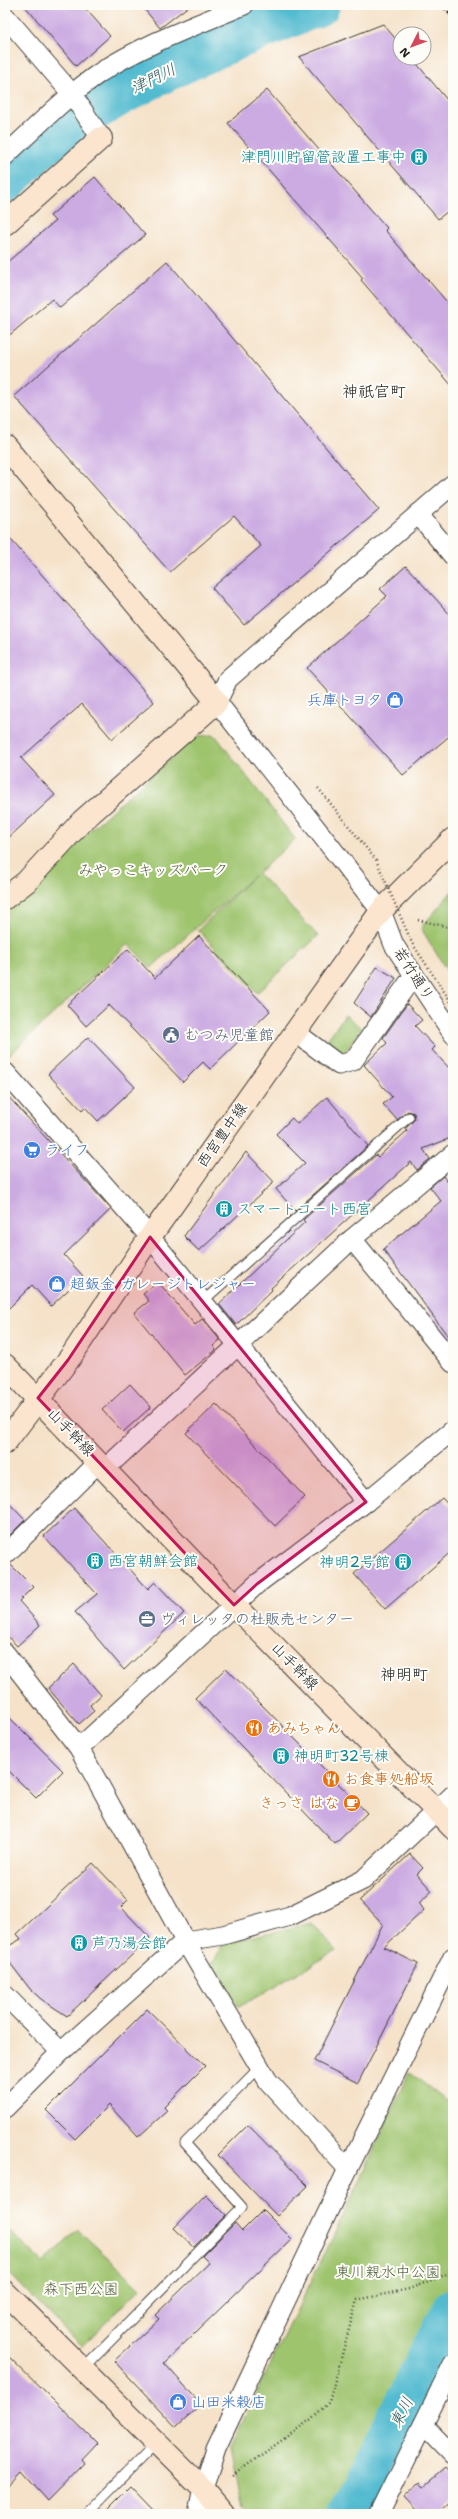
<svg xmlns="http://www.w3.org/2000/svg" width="458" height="2519" font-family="'Shantell Sans','Klee One',sans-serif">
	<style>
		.green { fill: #9fc46e; stroke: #5e7045 }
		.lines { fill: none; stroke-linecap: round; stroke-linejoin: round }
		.river { stroke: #53bbd0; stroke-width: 42 }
		.building { fill: #ccabe2 }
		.lane-casing { stroke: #3d3a36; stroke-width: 11 }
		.street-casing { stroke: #3d3a36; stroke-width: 21 }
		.secondary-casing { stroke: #3d3a36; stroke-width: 24 }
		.path { stroke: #3d3a36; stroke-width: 2.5; stroke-dasharray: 1 3; stroke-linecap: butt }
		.lane { stroke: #fff; stroke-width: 9 }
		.street { stroke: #fff; stroke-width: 19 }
		.secondary { stroke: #fce5cf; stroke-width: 22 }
		.rail { stroke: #1c1c1c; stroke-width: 3; stroke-dasharray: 6 3; stroke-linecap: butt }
		.path-bridge { stroke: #3d3a36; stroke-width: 2.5; stroke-dasharray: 1 3; stroke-linecap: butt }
		.marked { fill: #c2185b; fill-opacity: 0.2; stroke: #c2185b; stroke-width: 3; stroke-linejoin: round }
		.labels { text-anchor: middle; stroke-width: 4; stroke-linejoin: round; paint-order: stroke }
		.culture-label { font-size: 15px; fill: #0d838f; stroke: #fdfcf7; text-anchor: start }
		.shop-label { font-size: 15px; fill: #366cbe; stroke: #fdfcf7; text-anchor: start }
		.park-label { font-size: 15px; fill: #505f3d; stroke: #fdfcf7 }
		.street-label { font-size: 15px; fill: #1c1c1c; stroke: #fdfcf7 }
		.service-label { font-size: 15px; fill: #4e5e75; stroke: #fdfcf7; text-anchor: start }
		.food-label { font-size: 15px; fill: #c56008; stroke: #fdfcf7; text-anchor: start }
		.water-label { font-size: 16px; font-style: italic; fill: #325c64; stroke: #fdfcf7 }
		.neighbourhood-label { font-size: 16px; fill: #1c1c1c; stroke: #fdfcf7 }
	</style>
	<rect width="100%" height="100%" fill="#fdfcf7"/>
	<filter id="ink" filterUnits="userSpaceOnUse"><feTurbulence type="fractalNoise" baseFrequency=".025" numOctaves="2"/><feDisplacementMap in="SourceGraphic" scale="8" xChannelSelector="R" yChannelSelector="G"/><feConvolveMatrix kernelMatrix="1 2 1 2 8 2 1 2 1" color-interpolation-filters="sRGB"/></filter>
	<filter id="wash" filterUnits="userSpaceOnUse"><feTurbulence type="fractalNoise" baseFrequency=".012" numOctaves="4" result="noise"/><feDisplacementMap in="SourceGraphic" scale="16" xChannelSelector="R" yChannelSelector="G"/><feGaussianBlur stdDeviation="0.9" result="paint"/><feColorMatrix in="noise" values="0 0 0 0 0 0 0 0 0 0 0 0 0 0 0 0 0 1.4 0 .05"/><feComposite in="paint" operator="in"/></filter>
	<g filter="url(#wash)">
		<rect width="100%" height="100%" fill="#f5e2c9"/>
		<g class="green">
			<path d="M215,735L295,839L258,873L318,936L257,993L198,930L255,875L151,968L128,944L7,1057L5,1055V912L43,882L89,831L196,736Z"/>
			<path d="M453,890V981L421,928Z"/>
			<path d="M345,1015L362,1028L344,1053L327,1040Z"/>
			<path d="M312,1923L336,1951L239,2007L210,1968L223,1943Z"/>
			<path d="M409,2072L453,2106V2286L337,2514H247L243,2510L231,2445L350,2202Z"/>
			<path d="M5,2227L43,2263L78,2230L141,2288L81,2347L5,2269Z"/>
		</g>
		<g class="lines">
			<g class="river">
				<path d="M5,182C19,169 33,153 49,141C130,80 226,43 319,5"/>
				<path d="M348,2514L453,2309"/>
			</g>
		</g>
		<g id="blocks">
			<g class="building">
				<path d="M24,5H82L110,36L76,66Z"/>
				<path d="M141,5H190L160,28Z"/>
				<path d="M383,24L400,44V58H412L453,107V207L438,219L299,57Z"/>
				<path d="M267,90L387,228L385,230L453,309V387L361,280L363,278L228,123Z"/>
				<path d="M95,177L145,235L60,308L52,299L5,339V264L55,221L50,216Z"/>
				<path d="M167,261L379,510L244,625L212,588L261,546L234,516L170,572L14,396Z"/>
				<path d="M5,533L154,702L112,739L82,704L21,758L55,795L5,841Z"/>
				<path d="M406,566L453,618V733L403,775L307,668L387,596L380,589Z"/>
				<path d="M199,936L270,1011L210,1069L203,1062L183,1082L109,1005L86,1026L67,1005L128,949L155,978Z"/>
				<path d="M377,967L396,978L371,1017L354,1003Z"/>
				<path d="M407,1004L422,1020L415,1026L435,1047L432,1050L453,1072V1137L423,1149L430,1159L417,1170L411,1162L271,1288L272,1290L236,1325L219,1304L305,1222L303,1220L376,1155L378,1157L407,1131L405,1129L415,1119L414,1113L408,1111L397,1120L383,1104L392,1097L364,1065L387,1043L383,1038Z"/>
				<path d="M88,1037L135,1087L98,1121L85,1107L82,1110L48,1074Z"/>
				<path d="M5,1093L111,1209L64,1255L83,1276L51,1306L32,1285L5,1312Z"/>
				<path d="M327,1097L368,1146L295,1211L276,1189L305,1163L276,1134L292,1118L297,1124Z"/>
				<path d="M246,1152L274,1182L199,1251L184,1236Z"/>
				<path d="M443,1176L453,1189V1343L383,1249L441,1201L430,1187Z"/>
				<path d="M158,1282L195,1325L202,1319L220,1340L213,1346L216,1350L185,1375L134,1313L149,1301L143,1294Z"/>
				<path d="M130,1384L151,1407L123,1432L102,1410Z"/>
				<path d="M216,1404L305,1497L275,1526L186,1433Z"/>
				<path d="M442,1498L453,1510V1550L385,1609L354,1574Z"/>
				<path d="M5,1499L25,1520L5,1540Z"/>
				<path d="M74,1508L148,1589L155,1582L184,1613L124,1670L75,1612L97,1594L44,1536Z"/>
				<path d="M10,1564L33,1587L19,1601L40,1625L17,1646L5,1633V1566Z"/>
				<path d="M74,1664L101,1695L90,1705L94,1711L79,1724L48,1688Z"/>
				<path d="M226,1668L367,1813L335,1844L195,1698Z"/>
				<path d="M5,1713L63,1771L36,1798L5,1767Z"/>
				<path d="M410,1854L423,1868L417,1874L432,1891L419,1903L424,1910L384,1947L418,1964L358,2083L314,2061L383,1924L360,1900Z"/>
				<path d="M93,1863L128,1900L121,1907L150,1938L67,2016L41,1999L30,1989L10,1963L5,1948L21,1939L17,1934Z"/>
				<path d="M147,2009L205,2066L164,2107L167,2111L138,2137L109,2105L75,2139L46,2110Z"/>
				<path d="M248,2125L308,2186L277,2216L218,2155Z"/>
				<path d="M206,2195L226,2215L194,2247L174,2228Z"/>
				<path d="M263,2210L292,2239L164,2363L201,2404L176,2427L114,2361L159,2319L155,2315L209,2263L202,2256L235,2223L242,2231Z"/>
				<path d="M5,2353L97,2443L82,2459L85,2463L48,2501L21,2471L5,2488Z"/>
				<path d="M445,2468L453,2477V2501L438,2514H420L404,2497L420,2482L424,2486Z"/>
				<path d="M130,2487L156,2514H103Z"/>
			</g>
		</g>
	</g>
	<g filter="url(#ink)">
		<use href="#blocks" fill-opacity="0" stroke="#3d3a36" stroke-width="1"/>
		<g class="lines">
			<defs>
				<g id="lane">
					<path d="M202,1302L409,1117"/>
					<path d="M83,2369L242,2207L185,2143L260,2067"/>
					<path d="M86,2514L156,2443"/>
				</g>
				<g id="street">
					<path d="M5,16L72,94L101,138"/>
					<path d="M5,156C36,127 66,96 101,72C144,44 197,25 244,5"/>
					<path d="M453,484L228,679L217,702L381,911L394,945L453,1034"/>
					<path d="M418,514L453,556"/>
					<path d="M295,1032L339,1065L353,1061L414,975"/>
					<path d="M5,1072L150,1237L366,1502"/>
					<path d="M352,1239L453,1363"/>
					<path d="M106,1468L352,1239L453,1154"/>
					<path d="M5,1555L99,1462"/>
					<path d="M5,1653L79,1748L185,1941L268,2081L348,2169"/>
					<path d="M79,1748L257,1584L366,1502L453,1430"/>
					<path d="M5,1995L61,2052"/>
					<path d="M5,2108L61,2052L185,1941L223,1935L290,1916L363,1880L453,1795"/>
					<path d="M423,2425L453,2456"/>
					<path d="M198,2514L203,2489L216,2448L348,2169L453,1957"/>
					<path d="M379,2514L453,2364"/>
				</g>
				<g id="secondary">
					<path d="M5,224L101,138"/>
					<path d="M5,446L217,702L82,821L26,882L5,898"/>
					<path d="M5,1365L234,1605L453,1828"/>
					<path d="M5,1443L72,1355L150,1237L381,911L453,839"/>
					<path d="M5,2292L203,2489L224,2514"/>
				</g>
			</defs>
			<use href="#lane" class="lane-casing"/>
			<use href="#street" class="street-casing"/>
			<use href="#secondary" class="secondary-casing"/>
			<g class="path">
				<path d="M418,920L453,928"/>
				<path d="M232,2476L310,2420L329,2402L357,2300L409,2289L450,2273L453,2267"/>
			</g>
			<use href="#lane" class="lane"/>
			<use href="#street" class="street"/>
			<use href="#secondary" class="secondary"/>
			<path class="rail" d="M442,5L453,17"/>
			<path class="path-bridge" d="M318,788L376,860L412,943L453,1005"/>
		</g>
	</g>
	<path class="marked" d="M150,1237L366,1502L257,1584L234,1605L38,1398L68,1360Z"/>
	<defs>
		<symbol id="building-disc" viewBox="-11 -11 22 22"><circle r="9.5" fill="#0f9aa8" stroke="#fdfcf7"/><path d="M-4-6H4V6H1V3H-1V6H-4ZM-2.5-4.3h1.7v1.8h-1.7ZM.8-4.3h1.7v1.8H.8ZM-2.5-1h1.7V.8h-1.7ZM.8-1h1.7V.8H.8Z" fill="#fff"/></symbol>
		<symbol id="shop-disc" viewBox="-11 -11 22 22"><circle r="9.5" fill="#3f7fe0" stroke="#fdfcf7"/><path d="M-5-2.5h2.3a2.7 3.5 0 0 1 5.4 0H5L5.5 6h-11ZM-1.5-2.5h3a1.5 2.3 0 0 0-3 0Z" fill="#fff"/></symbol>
		<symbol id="civic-disc" viewBox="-11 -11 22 22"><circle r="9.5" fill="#5c6f8a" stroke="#fdfcf7"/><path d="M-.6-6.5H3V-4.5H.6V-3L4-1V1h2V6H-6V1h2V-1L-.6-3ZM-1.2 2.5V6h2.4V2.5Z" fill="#fff"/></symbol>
		<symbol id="supermarket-disc" viewBox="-11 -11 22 22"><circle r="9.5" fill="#3f7fe0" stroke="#fdfcf7"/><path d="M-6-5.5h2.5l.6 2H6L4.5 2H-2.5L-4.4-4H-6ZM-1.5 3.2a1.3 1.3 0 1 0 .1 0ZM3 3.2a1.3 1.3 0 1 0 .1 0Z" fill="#fff"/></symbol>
		<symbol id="office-disc" viewBox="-11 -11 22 22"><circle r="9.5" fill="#5c6f8a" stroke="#fdfcf7"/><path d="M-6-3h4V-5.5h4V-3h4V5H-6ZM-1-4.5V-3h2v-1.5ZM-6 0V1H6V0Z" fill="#fff"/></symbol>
		<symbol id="restaurant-disc" viewBox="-11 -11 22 22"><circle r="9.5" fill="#e8710a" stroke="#fdfcf7"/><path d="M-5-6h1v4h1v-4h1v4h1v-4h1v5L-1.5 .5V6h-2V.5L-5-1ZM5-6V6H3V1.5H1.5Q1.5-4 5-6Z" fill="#fff"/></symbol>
		<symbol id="cafe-disc" viewBox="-11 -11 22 22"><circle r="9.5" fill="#e8710a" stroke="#fdfcf7"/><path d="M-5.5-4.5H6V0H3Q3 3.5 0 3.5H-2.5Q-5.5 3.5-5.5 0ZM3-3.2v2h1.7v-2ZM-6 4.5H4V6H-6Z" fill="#fff"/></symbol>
	</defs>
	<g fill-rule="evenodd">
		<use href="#building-disc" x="409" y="147" width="20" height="20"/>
		<use href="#shop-disc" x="385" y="690" width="20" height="20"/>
		<use href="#civic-disc" x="161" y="1025" width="20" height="20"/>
		<use href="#supermarket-disc" x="22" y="1140" width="20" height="20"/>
		<use href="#building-disc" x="214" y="1199" width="20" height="20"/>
		<use href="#shop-disc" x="47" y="1274" width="20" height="20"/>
		<use href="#building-disc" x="85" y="1551" width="20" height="20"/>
		<use href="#building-disc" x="393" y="1552" width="20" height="20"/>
		<use href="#office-disc" x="137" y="1609" width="20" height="20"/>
		<use href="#restaurant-disc" x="244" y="1718" width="20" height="20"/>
		<use href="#building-disc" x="271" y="1746" width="20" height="20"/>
		<use href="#restaurant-disc" x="321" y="1769" width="20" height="20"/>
		<use href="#cafe-disc" x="342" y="1793" width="20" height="20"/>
		<use href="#building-disc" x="69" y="1933" width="20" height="20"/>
		<use href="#shop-disc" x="168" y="2392" width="20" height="20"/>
	</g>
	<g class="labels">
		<g class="culture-label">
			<text x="406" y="162" text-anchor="end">津門川貯留管設置工事中</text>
			<text x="237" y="1214">スマートコート西宮</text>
			<text x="108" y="1566">西宮朝鮮会館</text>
			<text x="390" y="1567" text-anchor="end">神明2号館</text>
			<text x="294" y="1761">神明町32号棟</text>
			<text x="92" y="1948">芦乃湯会館</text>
		</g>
		<g class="shop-label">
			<text x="382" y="705" text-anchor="end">兵庫トヨタ</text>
			<text x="45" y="1155">ライフ</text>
			<text x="70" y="1289">超鈑金 ガレージトレジャー</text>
			<text x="191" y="2407">山田米穀店</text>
		</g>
		<g class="park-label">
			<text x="153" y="875">みやっこキッズパーク</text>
			<text x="388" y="2277">東川親水中公園</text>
			<text x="81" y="2294">森下西公園</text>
		</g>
		<g class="street-label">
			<text transform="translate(414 974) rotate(57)" y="5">若竹通り</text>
			<text transform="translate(222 1135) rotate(-55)" y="5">西宮豊中線</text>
			<text transform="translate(71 1432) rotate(46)" y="5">山手幹線</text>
			<text transform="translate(295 1666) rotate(46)" y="5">山手幹線</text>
		</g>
		<g class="service-label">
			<text x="184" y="1040">むつみ児童館</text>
			<text x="160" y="1624">ヴィレッタの杜販売センター</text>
		</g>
		<g class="food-label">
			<text x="267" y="1733">あみちゃん</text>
			<text x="344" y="1784">お食事処船坂</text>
			<text x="339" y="1808" text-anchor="end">きっさ はな</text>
		</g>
		<g class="water-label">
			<text transform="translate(153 78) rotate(-26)" y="6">津門川</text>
			<text transform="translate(401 2412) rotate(-63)" y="6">東川</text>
		</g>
		<g class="neighbourhood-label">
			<text x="374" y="397">神祇官町</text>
			<text x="404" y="1680">神明町</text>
		</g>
	</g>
	<rect width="458" height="2519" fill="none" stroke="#fdfcf7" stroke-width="20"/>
	<g transform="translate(412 46) rotate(228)"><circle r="19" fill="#fdfcf7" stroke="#a3a29f"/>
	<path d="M0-3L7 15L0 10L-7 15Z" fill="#d1495b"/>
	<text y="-6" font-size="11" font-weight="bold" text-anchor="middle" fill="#1c1c1c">N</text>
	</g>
</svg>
